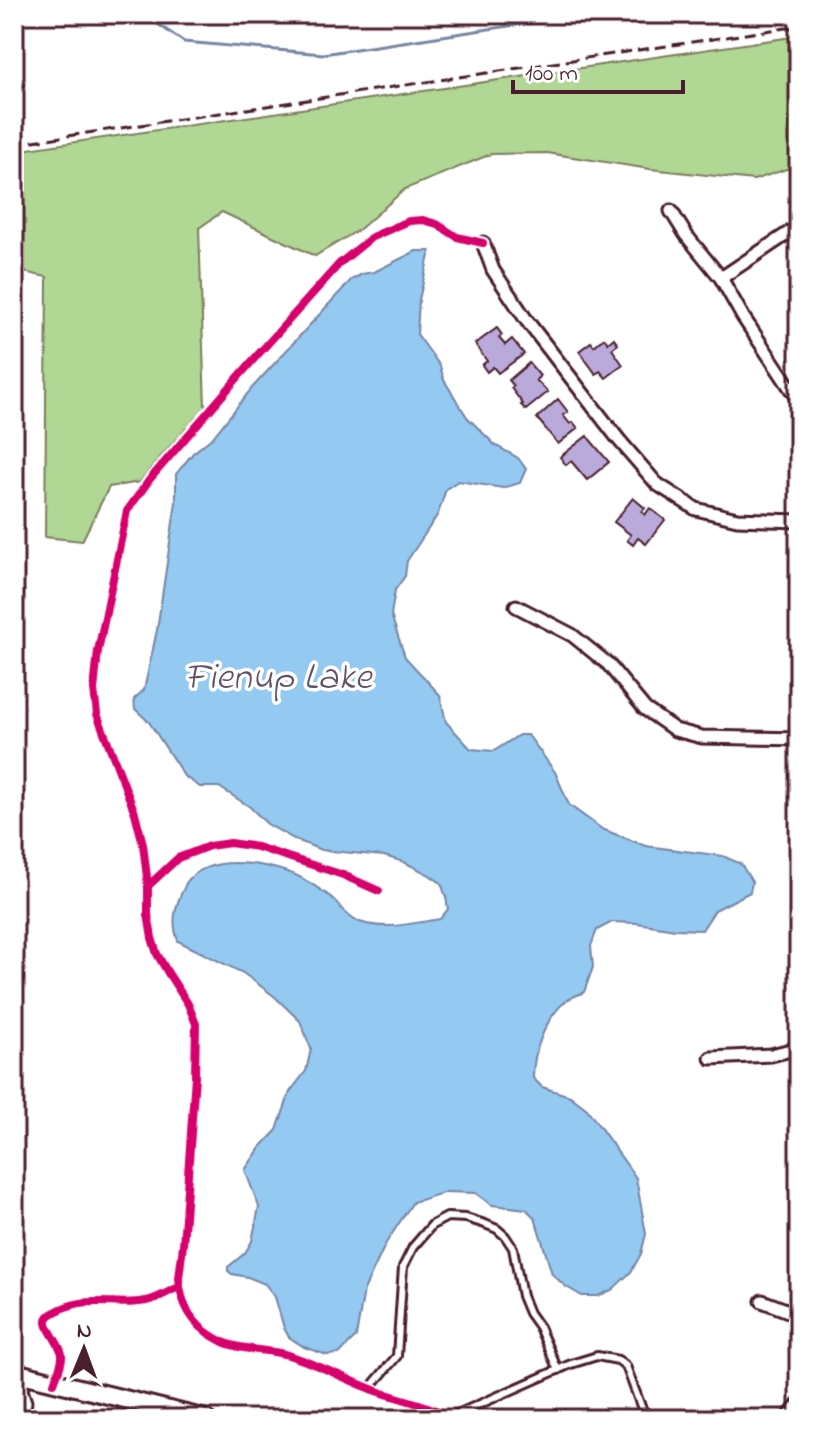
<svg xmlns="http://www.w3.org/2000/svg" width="813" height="1433" font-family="'Indie Flower',sans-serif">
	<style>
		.green { fill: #b0d793; stroke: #7d7b5f; stroke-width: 2 }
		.water { fill: #94c9f2; stroke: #7685a2; stroke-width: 2 }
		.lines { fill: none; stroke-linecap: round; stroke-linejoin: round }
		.stream { stroke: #7685a2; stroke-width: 3 }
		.building { fill: #baaadb; stroke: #4a1f2b; stroke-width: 2 }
		.lane-casing { stroke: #4a1f2b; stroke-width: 12 }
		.street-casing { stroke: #4a1f2b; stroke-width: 17 }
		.secondary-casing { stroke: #4a1f2b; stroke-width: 22 }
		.lane { stroke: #fff; stroke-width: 6 }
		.street { stroke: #fff; stroke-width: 11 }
		.secondary { stroke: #fff; stroke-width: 16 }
		.rail { stroke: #4a1f2b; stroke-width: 3; stroke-dasharray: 12 6; stroke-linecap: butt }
		.cycleway-casing { stroke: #fff; stroke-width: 13 }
		.cycleway { stroke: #d6006c; stroke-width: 8 }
		.labels { text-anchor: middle; stroke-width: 7; stroke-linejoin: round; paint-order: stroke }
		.water-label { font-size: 38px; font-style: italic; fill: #605267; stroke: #fff }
	</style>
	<rect width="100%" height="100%" fill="#fff"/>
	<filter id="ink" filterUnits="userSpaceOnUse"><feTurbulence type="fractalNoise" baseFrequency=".0125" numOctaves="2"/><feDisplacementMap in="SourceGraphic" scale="16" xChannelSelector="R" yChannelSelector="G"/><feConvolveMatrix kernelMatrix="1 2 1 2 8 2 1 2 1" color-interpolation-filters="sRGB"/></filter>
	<g filter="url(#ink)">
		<path class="green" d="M799,36V162L796,166L754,180L650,169L547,153L491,154L405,189L360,229L315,256L222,212L199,228L205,407L157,461L140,482L109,487L82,541L45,537L47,277L14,270V151Z"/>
		<path class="water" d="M416,251H430L419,300L417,334L440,366L444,380L467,417L495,445L518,458L526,469L520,483L503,488L458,481L446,489L438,514L407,561L405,576L395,590L391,615L405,657L440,695L446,722L471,749L494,751L519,735H528L555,772L569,805L602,829L646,846L723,856L741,864L752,882L750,892L715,910L702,930L675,929L637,923L612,922L597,930L591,946L593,967L584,992C578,995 571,997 566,1001C545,1018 533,1052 533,1078L542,1087L570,1096L587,1109L636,1178L646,1234L641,1254L631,1272L612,1290L598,1296H582L565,1286L552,1274L535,1218L526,1209L492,1205L475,1193L446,1192L413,1202L386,1243L364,1290L356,1337L339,1354L327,1355L304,1347L289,1337L284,1328L275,1297L265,1284L248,1277L232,1274L228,1271V1267L245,1253L252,1241L259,1207L245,1170L260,1148L277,1130L290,1092L306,1071L311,1049L300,1021L274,996L243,973L178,941C172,924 174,911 181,894C182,893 186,883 186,883C208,853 261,863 290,873C303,877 316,887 328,895C338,901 344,915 355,920C381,932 413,923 440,919L448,909L446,897L441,883L428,874L404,862L384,856L321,850L294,839L267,824L250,807L219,787H200L184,776L149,722L135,709L134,699L144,690L157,630L176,502V474L193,453L213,437L252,388L351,280L362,274L374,272Z"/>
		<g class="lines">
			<path class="stream" d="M143,14L184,42L323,54L589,14"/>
		</g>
		<g class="building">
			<path d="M497,328L502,335L499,338L505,345L512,339L524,354L498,373L493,367L487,372L482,365L487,361L475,344Z"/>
			<path d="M604,338L608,343L614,338L618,344L612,349L623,365L606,378L600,371L596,374L579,351L591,342L594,346Z"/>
			<path d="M529,363L540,376L536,380L548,392L526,410L521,405L523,404L511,388L514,386L509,380Z"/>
			<path d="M558,399L568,412L563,415L570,424L573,422L578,428L558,444L537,418Z"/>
			<path d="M587,436L609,462L587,480L571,461L566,465L560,457Z"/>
			<path d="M633,498L645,508L642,512L645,515L650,508L665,520L646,544L638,538L633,545L627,540L631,535L614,522Z"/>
		</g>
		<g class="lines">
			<defs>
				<g id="lane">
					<path d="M370,1388L397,1356L403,1267L413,1247L432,1225L447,1217L466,1218L485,1224L497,1229L505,1236L513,1248L522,1296L529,1313L539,1327L558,1370"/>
					<path d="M446,1419L571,1364L597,1356L618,1360L626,1366L642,1409L652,1419"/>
				</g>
				<g id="street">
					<path d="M671,211L686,235L721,278L743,317L799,401"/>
					<path d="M483,243L493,270L527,321L619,440L657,484L696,509L737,519L799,521"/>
					<path d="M721,278L799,226"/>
					<path d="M516,606L572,635L608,664L645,709L675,730L702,737L799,739"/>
					<path d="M711,1058L771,1055L799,1048"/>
					<path d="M762,1301L799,1315"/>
					<path d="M21,1390L25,1402L22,1419"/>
					<path d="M14,1402L21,1390L24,1374"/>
					<path d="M787,1419L799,1404"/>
				</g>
				<path id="secondary" d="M14,1372L206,1419"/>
			</defs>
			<use href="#lane" class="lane-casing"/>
			<use href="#street" class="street-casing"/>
			<use href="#secondary" class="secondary-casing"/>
			<use href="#lane" class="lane"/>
			<use href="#street" class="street"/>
			<use href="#secondary" class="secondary"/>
			<path class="rail" d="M14,144L799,26"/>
			<defs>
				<g id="cycleway">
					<path d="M148,886L178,858L209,846L230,843L257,847L343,875L379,891"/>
					<path d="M180,1287C184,1313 198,1330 223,1342C243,1351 267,1349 288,1355C318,1364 345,1379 374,1390C399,1399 426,1404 449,1416"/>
					<path d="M54,1383C57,1374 63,1363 62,1354C60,1344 45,1327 47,1320C48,1314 56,1312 61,1309C91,1295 115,1307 146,1301C158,1299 168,1291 180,1287L179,1278L183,1245L195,1076L196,1024L188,1004L168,973L157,954L152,938L148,914V886L143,844L135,813L97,714L94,690L98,651L127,511L150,479L254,359L340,263L372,237L409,221L423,220L437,224L457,237L483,243"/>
				</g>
			</defs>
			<use href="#cycleway" class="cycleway-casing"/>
			<use href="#cycleway" class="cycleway"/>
		</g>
	</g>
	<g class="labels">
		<g class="water-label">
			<text x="278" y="688">Fienup Lake</text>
		</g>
	</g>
	<rect width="813" height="1433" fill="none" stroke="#fff" stroke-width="48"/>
	<rect x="24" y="24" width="765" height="1385" fill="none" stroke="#4a1f2b" stroke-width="3" filter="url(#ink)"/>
	<g transform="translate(84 1349) rotate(1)" stroke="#ffffff" stroke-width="6" paint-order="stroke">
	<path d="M0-6L14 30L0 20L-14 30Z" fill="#4a1f2b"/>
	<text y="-12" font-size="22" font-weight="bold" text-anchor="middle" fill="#4a1f2b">N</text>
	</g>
	<path d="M513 80v12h170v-12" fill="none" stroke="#4a1f2b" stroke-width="4"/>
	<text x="525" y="80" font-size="24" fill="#4a1f2b" stroke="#ffffff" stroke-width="6" paint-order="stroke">100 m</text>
</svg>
